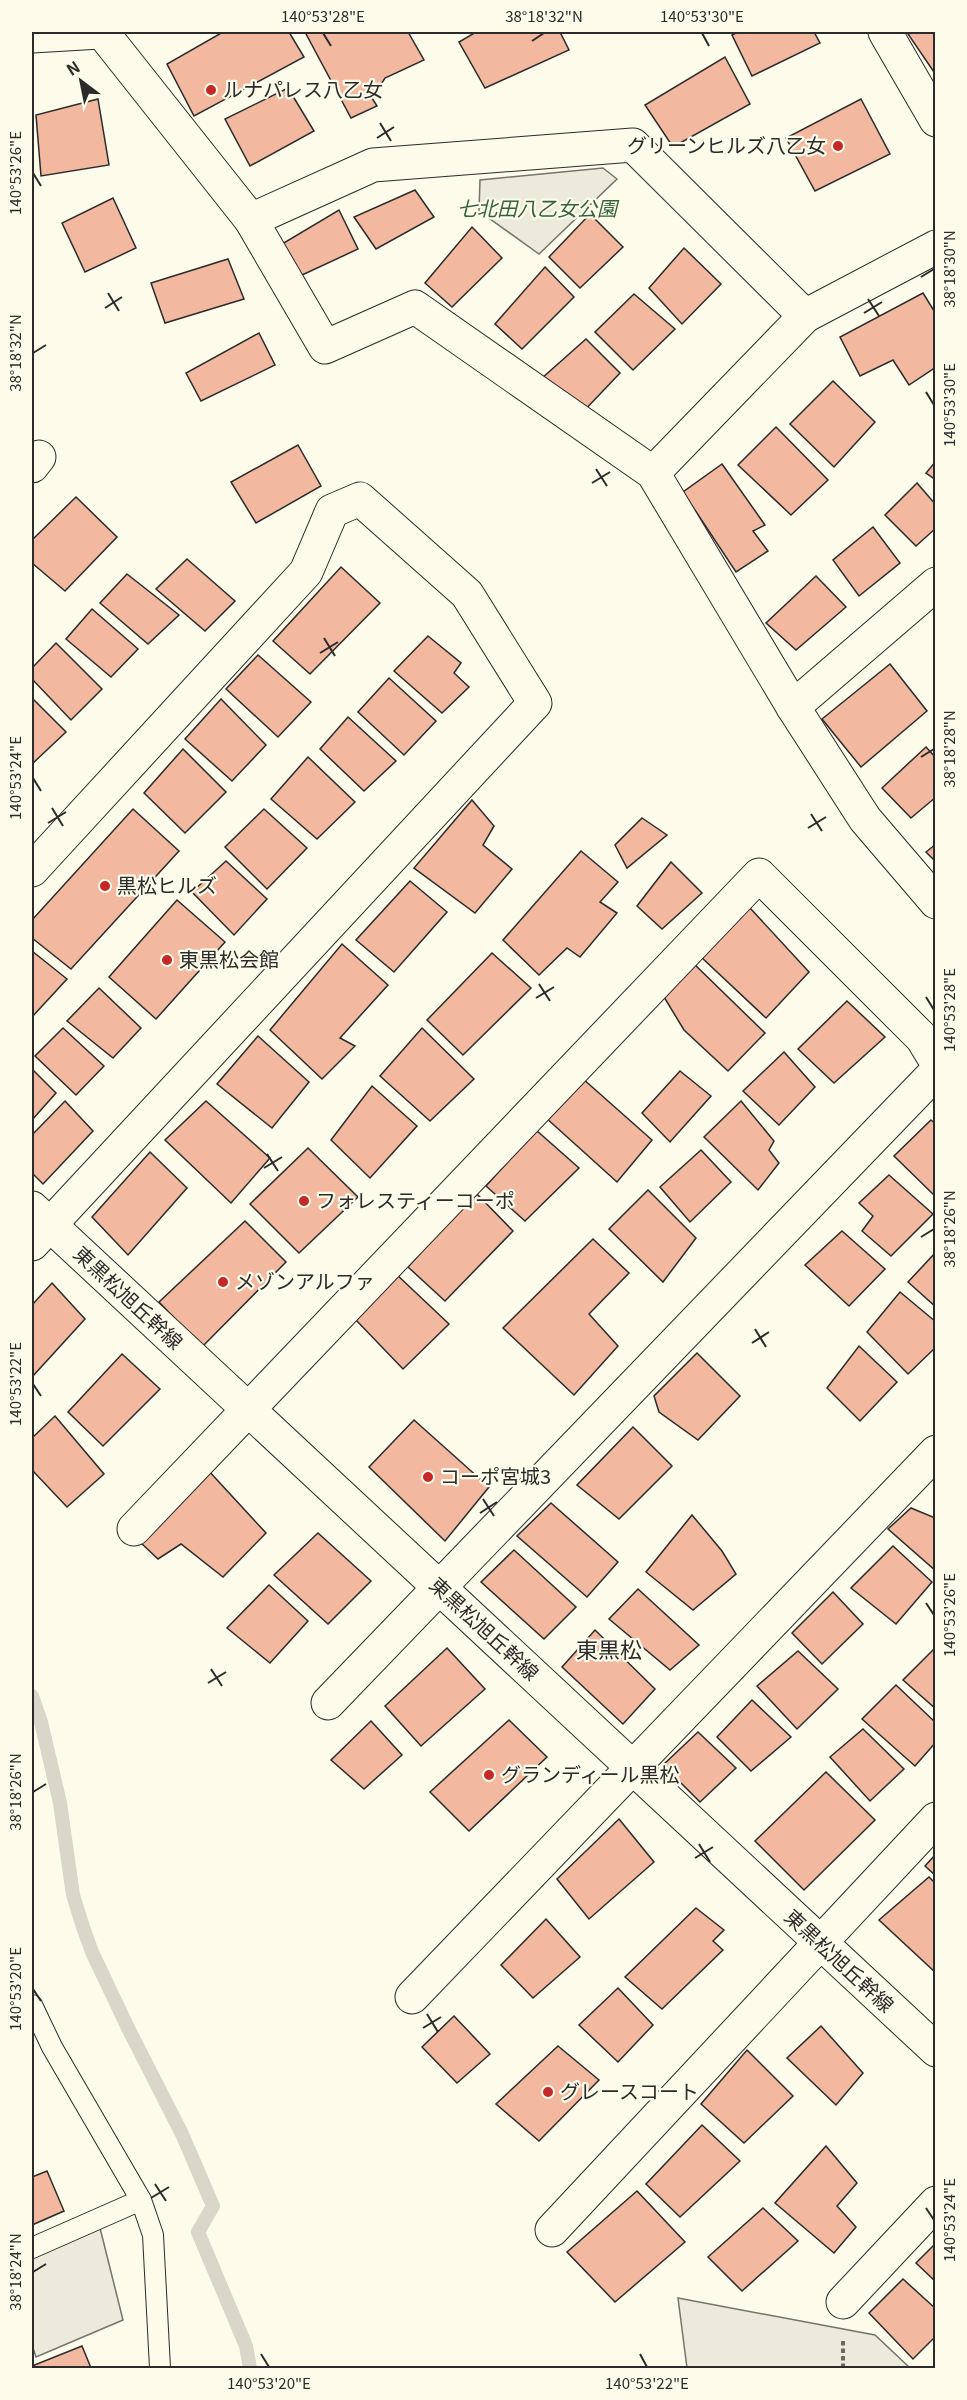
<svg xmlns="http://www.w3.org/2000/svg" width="967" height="2400" font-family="Georgia,'Noto Sans JP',serif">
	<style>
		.green { fill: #ecebdb; stroke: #74746e; stroke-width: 1.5 }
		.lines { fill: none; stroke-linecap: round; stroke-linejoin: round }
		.stream { stroke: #d8d7c9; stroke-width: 14 }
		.building { fill: #f2b8a0; stroke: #2b2b2b; stroke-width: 1.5 }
		.lane-casing { stroke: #2b2b2b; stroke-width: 22 }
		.street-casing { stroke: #2b2b2b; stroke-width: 35 }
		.secondary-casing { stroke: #2b2b2b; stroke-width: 35 }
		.path { stroke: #6a6964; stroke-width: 4; stroke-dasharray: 4.5 3; stroke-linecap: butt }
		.lane { stroke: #fdfbea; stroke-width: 20 }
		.street { stroke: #fdfbea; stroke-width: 33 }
		.secondary { stroke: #fdfbea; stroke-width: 33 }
		.ticks { fill: none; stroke: #2b2b2b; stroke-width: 2 }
		.poi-dot { fill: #c62828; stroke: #fdfbea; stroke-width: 2 }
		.labels { text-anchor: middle; stroke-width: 4.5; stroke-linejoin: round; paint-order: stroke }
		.poi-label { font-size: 20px; fill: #2b2b2b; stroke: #fdfbea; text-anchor: start }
		.park-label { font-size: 20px; font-style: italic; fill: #34623c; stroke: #fdfbea }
		.street-label { font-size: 20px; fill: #2b2b2b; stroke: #fdfbea }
		.quarter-label { font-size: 22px; fill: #2b2b2b; stroke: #fdfbea }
		.neatline { fill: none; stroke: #2b2b2b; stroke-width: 2 }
		.ticks-label { font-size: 15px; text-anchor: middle; fill: #2b2b2b }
	</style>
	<rect width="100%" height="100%" fill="#fdfbea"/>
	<g class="green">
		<path d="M603,168L617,179L539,254L479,211L480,180Z"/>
		<path d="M99,2224L123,2320L36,2357L32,2345V2258Z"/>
		<path d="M678,2298L875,2335L910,2368H687Z"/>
	</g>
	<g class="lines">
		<path class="stream" d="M32,1696L41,1722L60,1803L73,1895L83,1927L92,1952L128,2028L182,2134L213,2206L198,2232L246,2346L250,2368"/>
	</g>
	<g class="building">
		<path d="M223,32H289L304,57L194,116L167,64Z"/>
		<path d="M305,32H408L424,60L385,78L372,98L377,106L351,118Z"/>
		<path d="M476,32H560L569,50L485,88L459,42Z"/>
		<path d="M738,32H814L820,43L752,76L732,35Z"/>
		<path d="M914,32H936V75L908,34Z"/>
		<path d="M725,57L750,104L673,147L645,105Z"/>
		<path d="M288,88L314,131L250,166L225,119Z"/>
		<path d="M98,99L109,165L41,176L36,115Z"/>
		<path d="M861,99L890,154L815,191L786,138Z"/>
		<path d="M415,190L434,217L376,249L354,217Z"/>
		<path d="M113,198L136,248L85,272L62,223Z"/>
		<path d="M339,210L358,249L300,276L282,244Z"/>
		<path d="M590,214L623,247L580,288L549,257Z"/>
		<path d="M472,227L502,258L452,307L425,283Z"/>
		<path d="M684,248L721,284L682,324L649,288Z"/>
		<path d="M228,259L244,299L165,323L151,283Z"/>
		<path d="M545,267L574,297L522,349L495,324Z"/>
		<path d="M923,293L936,314V367L909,385L893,360L860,376L840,337Z"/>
		<path d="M634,294L675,329L633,370L595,332Z"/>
		<path d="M259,333L275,365L201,401L186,373Z"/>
		<path d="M586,339L620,373L581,414L541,379Z"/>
		<path d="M833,381L875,422L834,467L790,424Z"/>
		<path d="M776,427L828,480L791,515L738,465Z"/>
		<path d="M298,445L321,486L256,523L231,482Z"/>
		<path d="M936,461V480L926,473Z"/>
		<path d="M722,464L765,525L753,531L768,551L736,572L683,492Z"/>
		<path d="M917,483L936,505V528L916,546L885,515Z"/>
		<path d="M76,497L117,537L65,591L32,563V540Z"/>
		<path d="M873,527L900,563L859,596L833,560Z"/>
		<path d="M187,559L235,601L205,631L156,589Z"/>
		<path d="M341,567L380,603L310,674L273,641Z"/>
		<path d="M127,574L179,615L148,644L100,603Z"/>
		<path d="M816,576L846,607L796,650L766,623Z"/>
		<path d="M92,609L138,649L111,677L66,639Z"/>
		<path d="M428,636L461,663L454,673L469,687L442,713L394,671Z"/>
		<path d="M56,643L102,689L71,720L32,679V668Z"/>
		<path d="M258,655L311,702L278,737L226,689Z"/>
		<path d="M890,664L927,711L861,767L822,719Z"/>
		<path d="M389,678L436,721L404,755L358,712Z"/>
		<path d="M32,698L66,732L32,764Z"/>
		<path d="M221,699L266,745L232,781L185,739Z"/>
		<path d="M348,717L396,761L364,791L320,749Z"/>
		<path d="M926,747L936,758V797L911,818L882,788Z"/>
		<path d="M183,749L226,792L185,833L144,793Z"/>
		<path d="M308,757L355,802L317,839L271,799Z"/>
		<path d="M472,800L494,826L483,845L512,869L475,913L414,868Z"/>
		<path d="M133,809L179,851L71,969L32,938V920Z"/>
		<path d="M264,809L307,848L267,889L225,847Z"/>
		<path d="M642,818L667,835L627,868L615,845Z"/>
		<path d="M936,844V862L926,852Z"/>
		<path d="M581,851L618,882L600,902L617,913L580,957L567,948L539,975L503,940Z"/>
		<path d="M226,861L267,899L234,935L192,892Z"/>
		<path d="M671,862L702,893L662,929L637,906Z"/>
		<path d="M410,881L447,912L394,972L356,940Z"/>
		<path d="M177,900L225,942L156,1019L109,977Z"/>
		<path d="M750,908L809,972L766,1018L700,956Z"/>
		<path d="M342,944L388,985L340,1038L355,1046L322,1079L270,1030Z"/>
		<path d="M32,951L67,979L32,1017Z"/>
		<path d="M492,953L531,988L463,1055L427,1020Z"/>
		<path d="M691,961L765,1033L728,1071L684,1030L661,992Z"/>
		<path d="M99,988L141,1028L113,1058L67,1021Z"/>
		<path d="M847,1001L885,1037L834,1083L798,1049Z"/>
		<path d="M63,1028L104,1066L76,1095L35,1056Z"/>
		<path d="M422,1028L474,1079L430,1121L380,1076Z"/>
		<path d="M258,1036L309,1082L272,1128L217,1084Z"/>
		<path d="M784,1052L815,1087L779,1125L743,1091Z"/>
		<path d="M32,1069L56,1093L32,1120Z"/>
		<path d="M680,1071L711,1096L670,1142L642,1113Z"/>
		<path d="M582,1078L652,1140L617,1182L545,1117Z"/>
		<path d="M372,1086L417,1126L370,1178L331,1140Z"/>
		<path d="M65,1101L93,1131L43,1184L32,1173V1135Z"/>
		<path d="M206,1101L270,1158L231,1203L165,1140Z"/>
		<path d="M741,1101L774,1141L769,1150L779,1163L758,1190L704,1137Z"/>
		<path d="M931,1120L936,1124V1197L894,1156Z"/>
		<path d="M536,1130L579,1168L525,1221L486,1186Z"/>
		<path d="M308,1148L358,1197L299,1253L250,1204Z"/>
		<path d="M701,1150L731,1182L690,1222L660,1187Z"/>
		<path d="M150,1152L187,1188L128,1255L92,1217Z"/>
		<path d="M889,1175L933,1214L891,1256L862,1231L873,1216L859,1203Z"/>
		<path d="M648,1190L696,1238L663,1282L609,1229Z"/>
		<path d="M475,1192L513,1231L445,1301L408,1267Z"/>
		<path d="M245,1221L286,1262L202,1347L159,1302Z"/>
		<path d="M842,1231L885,1269L849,1306L805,1265Z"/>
		<path d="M593,1239L629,1273L589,1314L618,1346L574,1395L503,1328Z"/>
		<path d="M936,1252V1307L908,1282Z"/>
		<path d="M395,1273L449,1324L403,1369L355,1319Z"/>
		<path d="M52,1283L85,1319L32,1377V1305Z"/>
		<path d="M900,1292L936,1322V1347L908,1374L867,1332Z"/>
		<path d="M859,1346L897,1382L860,1421L827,1388Z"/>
		<path d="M697,1353L740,1396L698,1440L659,1412L654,1396Z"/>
		<path d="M122,1354L160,1389L103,1446L68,1412Z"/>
		<path d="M55,1416L104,1474L67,1507L32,1470V1438Z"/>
		<path d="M414,1420L489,1487L445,1541L369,1467Z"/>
		<path d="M633,1427L672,1466L619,1519L577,1485Z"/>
		<path d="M207,1469L266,1533L223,1577L181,1544L158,1559L140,1542Z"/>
		<path d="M551,1503L618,1562L587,1597L517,1536Z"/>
		<path d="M911,1508L935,1518L936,1513V1571L888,1529Z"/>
		<path d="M692,1515L722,1551L736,1574L693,1610L646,1572Z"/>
		<path d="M318,1533L371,1581L328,1624L274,1575Z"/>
		<path d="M893,1546L932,1582L896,1624L851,1588Z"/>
		<path d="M514,1550L576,1607L544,1639L481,1582Z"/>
		<path d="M269,1585L308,1621L270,1663L227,1628Z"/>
		<path d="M638,1589L699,1645L670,1670L609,1619Z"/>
		<path d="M833,1592L863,1624L822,1664L792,1633Z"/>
		<path d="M595,1630L655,1689L623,1724L562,1667Z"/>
		<path d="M936,1647V1709L903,1680Z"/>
		<path d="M447,1648L485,1689L421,1746L385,1706Z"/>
		<path d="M798,1651L838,1689L797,1729L757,1686Z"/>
		<path d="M896,1685L936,1723V1742L915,1766L862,1719Z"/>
		<path d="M752,1700L791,1737L751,1771L717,1737Z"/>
		<path d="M509,1720L547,1757L469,1831L430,1792Z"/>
		<path d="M371,1721L402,1755L364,1789L331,1760Z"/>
		<path d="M863,1729L904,1769L870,1801L830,1757Z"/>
		<path d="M698,1732L736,1768L700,1802L663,1765Z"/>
		<path d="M826,1772L875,1820L804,1890L755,1841Z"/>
		<path d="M619,1819L654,1862L589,1919L557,1879Z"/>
		<path d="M936,1854V1876L925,1866Z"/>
		<path d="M929,1877L936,1884V1973L879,1920Z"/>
		<path d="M696,1908L724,1930L713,1941L723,1950L662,2009L625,1977Z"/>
		<path d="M546,1919L580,1957L533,1998L501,1965Z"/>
		<path d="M618,1988L653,2025L618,2062L579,2025Z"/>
		<path d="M454,2016L490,2054L457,2083L422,2047Z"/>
		<path d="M821,2026L863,2073L836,2105L787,2058Z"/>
		<path d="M558,2046L599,2080L539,2141L496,2104Z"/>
		<path d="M747,2050L793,2096L744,2143L701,2104Z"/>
		<path d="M702,2125L740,2161L680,2217L646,2184Z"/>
		<path d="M826,2146L857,2183L837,2206L856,2227L834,2253L775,2203Z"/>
		<path d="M47,2171L64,2211L32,2225V2177Z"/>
		<path d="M637,2191L685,2242L615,2302L567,2252Z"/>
		<path d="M763,2208L798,2241L742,2291L708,2257Z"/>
		<path d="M936,2243V2282L916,2263Z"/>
		<path d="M903,2279L936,2309V2336L913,2359L869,2313Z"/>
		<path d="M82,2346L91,2368H32V2366Z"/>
	</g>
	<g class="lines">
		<defs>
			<g id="lane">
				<path d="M32,2005L52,2047L141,2200L153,2235L160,2368"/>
				<path d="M32,2248L141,2200"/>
			</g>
			<g id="street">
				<path d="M102,32L251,220L325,347L415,307L653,473L793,707L865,819L936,902"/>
				<path d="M885,32L936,120"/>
				<path d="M32,36L100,32"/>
				<path d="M251,220L373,165L633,145L805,316"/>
				<path d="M32,466L39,457"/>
				<path d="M653,473L805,316L936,247"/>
				<path d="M793,707L936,584"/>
				<path d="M32,870L306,572L332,511L360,499L467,594L535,703L32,1244"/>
				<path d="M134,1529L759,875L922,1038L936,1061"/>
				<path d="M328,1703L936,1072"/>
				<path d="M412,1997L936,1452"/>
				<path d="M552,2230L936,1819"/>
				<path d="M843,2302L936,2203"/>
			</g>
			<path id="secondary" d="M32,1208L936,2050"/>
		</defs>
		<use href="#lane" class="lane-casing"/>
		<use href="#street" class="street-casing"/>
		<use href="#secondary" class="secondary-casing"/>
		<path class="path" d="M843,2368V2339"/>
		<use href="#lane" class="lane"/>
		<use href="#street" class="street"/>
		<use href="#secondary" class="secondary"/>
	</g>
	<path class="ticks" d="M323,33L331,46M702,33L709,46M532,41L544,33M380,123L391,141M377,138L394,127M33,173L41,186M921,277L934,269M108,293L119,311M868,299L879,316M105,308L122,297M864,313L882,302M33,353L46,345M926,392L934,405M596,469L607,486M592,483L610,472M324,638L335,656M320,653L338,642M921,757L934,749M33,778L41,791M52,808L63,826M811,814L822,831M48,823L66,812M808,828L826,817M539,984L550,1001M926,997L934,1010M536,998L554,987M267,1154L278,1171M264,1168L282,1157M921,1237L934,1229M755,1329L766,1347M752,1343L769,1332M33,1384L41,1396M483,1499L494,1516M480,1513L497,1502M926,1603L934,1615M211,1669L222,1686M208,1683L226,1672M33,1792L46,1784M699,1844L710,1862M695,1858L713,1847M33,1989L41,2001M427,2014L438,2032M423,2028L441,2017M155,2184L166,2201M151,2198L169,2187M926,2208L934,2220M33,2272L46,2264M261,2354L269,2367M640,2354L647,2367"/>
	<g class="poi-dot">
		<circle cx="211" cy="90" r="6"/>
		<circle cx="838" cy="146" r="6"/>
		<circle cx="105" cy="886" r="6"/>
		<circle cx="167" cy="960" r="6"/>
		<circle cx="304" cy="1201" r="6"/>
		<circle cx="223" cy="1282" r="6"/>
		<circle cx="428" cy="1477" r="6"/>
		<circle cx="489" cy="1775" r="6"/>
		<circle cx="548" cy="2092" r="6"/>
	</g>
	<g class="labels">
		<g class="poi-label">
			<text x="223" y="97">ルナパレス八乙女</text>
			<text x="826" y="153" text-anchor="end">グリーンヒルズ八乙女</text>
			<text x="117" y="893">黒松ヒルズ</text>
			<text x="179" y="967">東黒松会館</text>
			<text x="316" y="1208">フォレスティーコーポ</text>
			<text x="235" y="1289">メゾンアルファ</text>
			<text x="440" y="1484">コーポ宮城3</text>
			<text x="501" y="1782">グランディール黒松</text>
			<text x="560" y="2099">グレースコート</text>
		</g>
		<g class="park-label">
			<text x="537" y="216">七北田八乙女公園</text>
		</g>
		<g class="street-label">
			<text transform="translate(128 1298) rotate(43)" y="7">東黒松旭丘幹線</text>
			<text transform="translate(484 1629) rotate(43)" y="7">東黒松旭丘幹線</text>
			<text transform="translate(839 1961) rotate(43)" y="7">東黒松旭丘幹線</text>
		</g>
		<g class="quarter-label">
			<text x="609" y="1658">東黒松</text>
		</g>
	</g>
	<rect width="967" height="2400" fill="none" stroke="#fdfbea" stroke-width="66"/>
	<g transform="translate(81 81) rotate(328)" stroke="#fdfbea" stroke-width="4.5" paint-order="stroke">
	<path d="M0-4.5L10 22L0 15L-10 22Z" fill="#2b2b2b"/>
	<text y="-9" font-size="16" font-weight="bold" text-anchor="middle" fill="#2b2b2b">N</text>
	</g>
	<rect x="33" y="33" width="901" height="2334" class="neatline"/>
	<g class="ticks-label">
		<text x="323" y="22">140°53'28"E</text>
		<text x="544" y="22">38°18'32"N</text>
		<text x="702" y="22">140°53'30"E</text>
		<text transform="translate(16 173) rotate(-90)" y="5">140°53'26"E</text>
		<text transform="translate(950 269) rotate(-90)" y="5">38°18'30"N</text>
		<text transform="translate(16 353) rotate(-90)" y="5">38°18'32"N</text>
		<text transform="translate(950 405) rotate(-90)" y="5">140°53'30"E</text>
		<text transform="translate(950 749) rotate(-90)" y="5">38°18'28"N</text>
		<text transform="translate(16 778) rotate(-90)" y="5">140°53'24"E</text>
		<text transform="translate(950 1010) rotate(-90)" y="5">140°53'28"E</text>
		<text transform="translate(950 1229) rotate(-90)" y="5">38°18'26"N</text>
		<text transform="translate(16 1384) rotate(-90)" y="5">140°53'22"E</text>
		<text transform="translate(950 1615) rotate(-90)" y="5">140°53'26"E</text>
		<text transform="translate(16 1792) rotate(-90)" y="5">38°18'26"N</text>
		<text transform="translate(16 1989) rotate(-90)" y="5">140°53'20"E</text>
		<text transform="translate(950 2220) rotate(-90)" y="5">140°53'24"E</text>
		<text transform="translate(16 2272) rotate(-90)" y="5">38°18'24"N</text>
		<text x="269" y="2389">140°53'20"E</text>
		<text x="647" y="2389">140°53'22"E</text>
	</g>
</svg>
